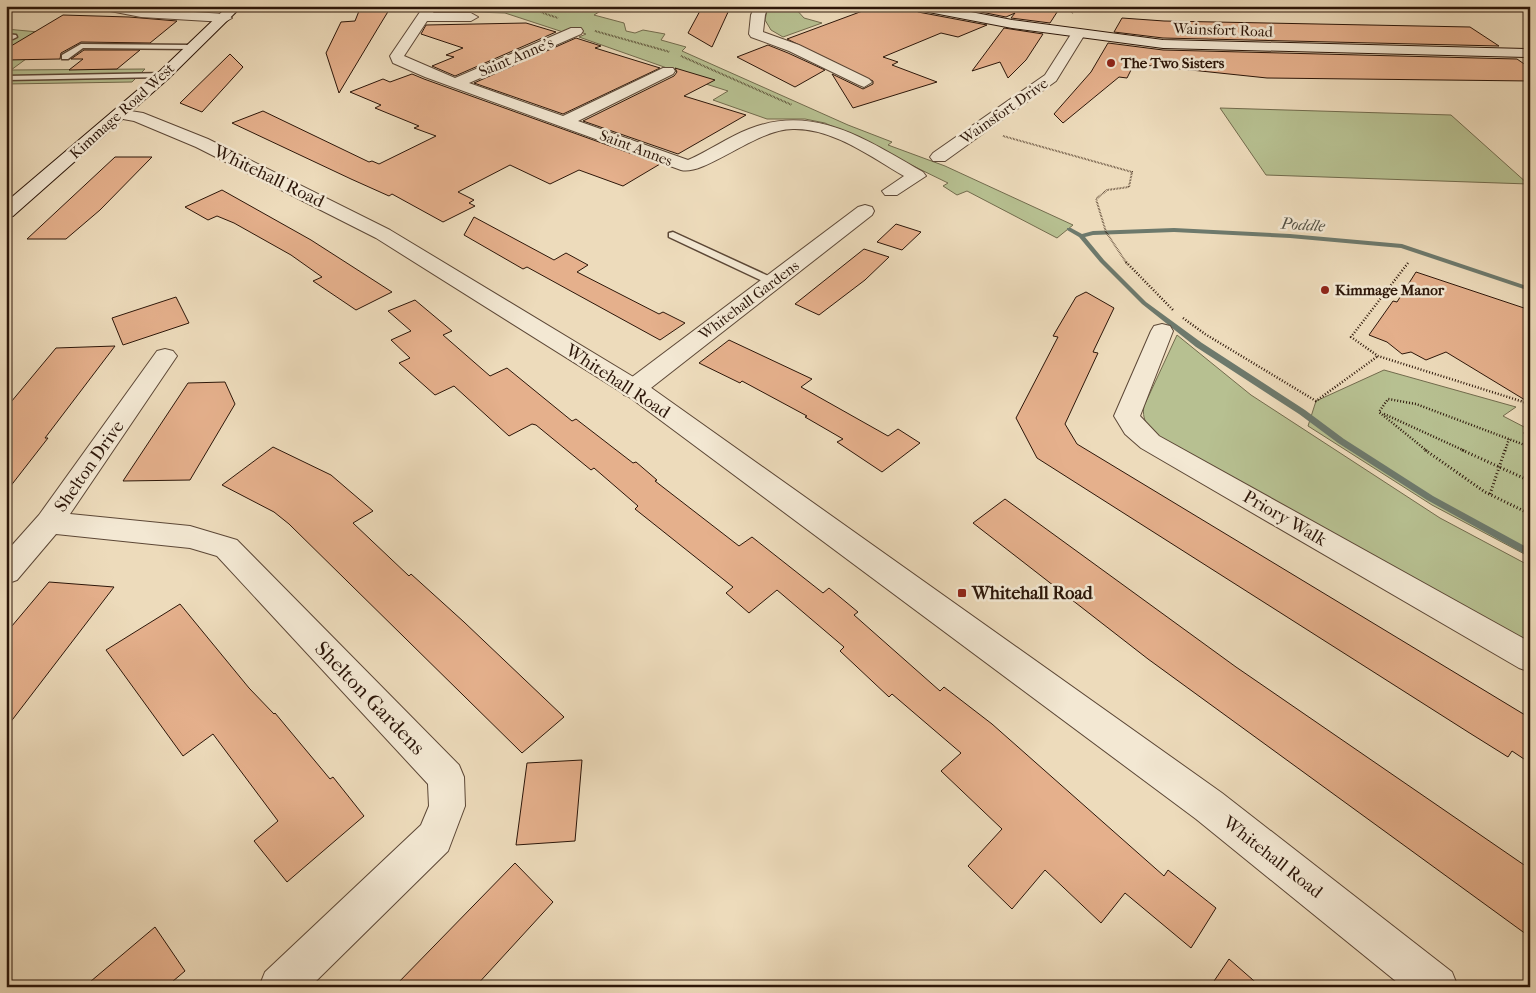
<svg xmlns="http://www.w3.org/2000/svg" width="1536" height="993" font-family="'IM FELL French Canon',serif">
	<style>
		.green { fill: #b7c091; stroke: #726b4d }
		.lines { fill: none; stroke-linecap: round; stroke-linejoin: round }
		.stream { fill: #6d796c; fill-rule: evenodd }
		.building { fill: #e5b08c; stroke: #2c1609 }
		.service-casing { stroke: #5c4736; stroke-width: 3 }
		.minor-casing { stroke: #5c4736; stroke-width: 2 }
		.tertiary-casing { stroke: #5c4736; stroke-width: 2 }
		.secondary-casing { stroke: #2c1609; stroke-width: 2 }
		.path-far2 { stroke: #2c1609; stroke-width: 2; stroke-dasharray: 0.5 1; stroke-linecap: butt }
		.path-far1 { stroke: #2c1609; stroke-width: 2.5; stroke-dasharray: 1 2; stroke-linecap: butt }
		.path { stroke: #2c1609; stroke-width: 3; stroke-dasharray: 1 2.5; stroke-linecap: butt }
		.service { fill: #f3e8d3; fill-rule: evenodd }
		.minor { fill: #f3e8d3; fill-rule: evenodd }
		.tertiary { fill: #f3e8d3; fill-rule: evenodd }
		.secondary { fill: #f3e8d3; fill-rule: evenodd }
		.poi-dot { fill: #8f2418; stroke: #f3e8d3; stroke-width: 2 }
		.labels { text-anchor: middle; stroke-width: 5; stroke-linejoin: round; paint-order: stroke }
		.far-street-label { font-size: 15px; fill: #2c1609; stroke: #f3e8d3 }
		.far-poi-label { font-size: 15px; font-weight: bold; fill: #2c1609; stroke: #f3e8d3; text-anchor: start }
		.far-water-label { font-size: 16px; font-style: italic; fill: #525043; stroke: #f3e8d3 }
		.street-label { font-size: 18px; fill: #2c1609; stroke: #f3e8d3 }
		.poi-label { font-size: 18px; font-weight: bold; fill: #2c1609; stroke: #f3e8d3; text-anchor: start }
		.near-street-label { font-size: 21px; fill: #2c1609; stroke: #f3e8d3 }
	</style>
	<rect width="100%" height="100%" fill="#eddbbb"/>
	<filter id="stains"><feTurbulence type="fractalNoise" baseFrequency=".004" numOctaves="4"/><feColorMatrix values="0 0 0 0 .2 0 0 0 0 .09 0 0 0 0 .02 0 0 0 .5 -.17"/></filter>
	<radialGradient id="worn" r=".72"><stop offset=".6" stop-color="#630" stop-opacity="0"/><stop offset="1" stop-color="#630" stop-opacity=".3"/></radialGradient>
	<g class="green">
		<path d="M443,6H609L594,15L624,23L626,31L635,33L643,30L665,34L661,40L686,47L682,51L848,125L892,142L888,145L945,166L1073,225L1057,238L967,191L957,195L943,186L948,183L825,123L805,119H767L713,100L728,91L687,78L684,74L579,37L586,34L572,29L563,32L505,13L474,12L473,9C460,9 452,14 439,12Z"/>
		<path d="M768,6H798L795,8L804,18L822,23L783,37L771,30L765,20Z"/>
		<path d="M6,29L60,34L11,70L145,69L132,82L6,84Z"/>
		<path d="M1220,108L1451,115L1528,184L1266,175Z"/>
		<path d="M1177,335L1251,395L1440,518L1530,566V649L1162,440C1151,429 1141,423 1144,406Z"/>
		<path d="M1384,370L1516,407L1503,416L1528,429L1523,433L1530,437V557L1432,505L1308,426L1316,401Z"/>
	</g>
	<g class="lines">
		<path class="stream" d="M1067,228H1071L1082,234L1093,231L1174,228L1290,234L1402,244L1530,287V291L1401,248L1290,238L1174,232L1093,235L1085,237L1104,260L1146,302L1202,343L1305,410L1344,439L1433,496L1530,549V557L1427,500L1338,443L1299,414L1196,347L1142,304L1100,262L1079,237L1067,230Z"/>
	</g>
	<g class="building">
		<path d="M876,6H910L918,12L987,25L958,37L941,33L883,57L898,62L892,65L937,82L853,108L832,74L863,89L873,84V81L787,39Z"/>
		<path d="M951,6H1061L1050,23L1011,18L1015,13L1006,17Z"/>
		<path d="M701,9L729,10L712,47L688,33Z"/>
		<path d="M389,10L378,28L339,93L326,53L341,22L355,21L359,11Z"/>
		<path d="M63,15L129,17L177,21L150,43L81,42L61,53L60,59L6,60V49Z"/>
		<path d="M1122,18L1164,21L1470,27L1499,46L1163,38L1114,32Z"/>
		<path d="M526,23L556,32L455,76L432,66L454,57L446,55L463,48L421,34L426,25Z"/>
		<path d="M1004,28L1043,34L1026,60L1008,78L1000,62L972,71Z"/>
		<path d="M576,38L601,46L595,48L660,68L563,114L474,83Z"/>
		<path d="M1108,43L1163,50L1517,59L1530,68V81L1267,78L1134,64L1127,78L1119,77L1063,123L1054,114L1091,72Z"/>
		<path d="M768,45L788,53L825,70L795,87L737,57Z"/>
		<path d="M84,50H140L117,69L69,70L83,59H71Z"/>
		<path d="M230,54L243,67L202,112L180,103Z"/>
		<path d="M675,68L715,80L684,96L746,115L678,154L583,121L674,76L677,72Z"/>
		<path d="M412,74L424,79L660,164L623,186L579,170L550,184L510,165L458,192L474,200L469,203L475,206L443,222L392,194L389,196L351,179L232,123L263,111L369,162L372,161L379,164L436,136L414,128L419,126L375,108L381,105L350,92L383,79L390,82Z"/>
		<path d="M115,157H152L100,210L66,239H27Z"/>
		<path d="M222,190L311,240L392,292L356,310L313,281L322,277L291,255L234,223L217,216L208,220L185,207Z"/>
		<path d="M474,217L554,260L566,253L588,265L577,272L659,314L663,312L685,323L660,340L527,267L523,269L464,235Z"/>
		<path d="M896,224L921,232L902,250L877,242Z"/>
		<path d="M864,249L889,257L865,280L819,315L795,304Z"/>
		<path d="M1416,272L1530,310V403L1446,352L1426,360L1411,352L1402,354L1387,342L1369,335L1393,301L1397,302Z"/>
		<path d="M1086,292L1114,308L1093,352L1098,353L1065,424L1077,444L1530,718V763L1512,751L1508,757L1468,732L1037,458L1016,418L1058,337L1053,336L1076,297Z"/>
		<path d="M176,297L189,323L123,345L112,318Z"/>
		<path d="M415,300L452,331L443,335L490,376L507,368L572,421L576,419L633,463L636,462L657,480L655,481L739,546L752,537L823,593L829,588L858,612L854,615L940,691L944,687L992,724L1164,876L1168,870L1216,908L1191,948L1125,893L1101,923L1045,870L1012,909L968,866L1002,829L941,771L961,753L892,694L889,697L840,651L844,647L777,590L749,613L726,593L733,587L635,509L638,506L594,468L591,470L536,425L532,424L509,436L454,386L435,395L399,363L410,358L391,340L411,331L388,311Z"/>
		<path d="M729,340L812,379L801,387L888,436L898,429L920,443L882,472L837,442L843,439L805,417L807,416L742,381L740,383L699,363Z"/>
		<path d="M115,346L45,438H48L6,492V408L56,348Z"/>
		<path d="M225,382L235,404L190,480L123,481L188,383Z"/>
		<path d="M273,447L331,475L373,511L353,523L409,576L411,574L464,622L564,717L522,753L289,524L274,512L222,485Z"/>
		<path d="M1005,499L1236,667L1530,869V937L1148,659L973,523Z"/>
		<path d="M49,582L114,587L6,728V633Z"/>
		<path d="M180,604L249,688L274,714L275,713L330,779L333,777L364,816L287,882L254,841L278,821L213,734L183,756L106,650Z"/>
		<path d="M582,760L575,841L516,845L527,763Z"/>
		<path d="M515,863L553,902L475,987H394Z"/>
		<path d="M155,927L185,971L166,987H84Z"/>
		<path d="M1229,959L1261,987H1210Z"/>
	</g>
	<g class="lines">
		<defs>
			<g id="service">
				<path d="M6,34L16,35L17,37L13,39L6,38Z"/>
				<path d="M81,44L193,45L197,47L193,49L83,48L68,59H62V55Z"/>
				<path d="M167,73V77H164L6,80V76Z"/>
				<path d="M673,232L777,280L779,282L777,284H769L669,237V233Z"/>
			</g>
			<g id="minor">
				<path d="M99,6L225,14L232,18L225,22L141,17L100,9Z"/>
				<path d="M424,6H437L433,13H471L478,17L471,21H427L404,56L455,78L571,28H581L583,31L581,34L469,83L563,116L663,68H673L675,71L673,74L578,121L688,160C709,151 728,137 749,129C815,103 868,141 923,172L926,176L897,195H885L882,191L904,176C871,157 833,128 793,129C756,129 705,176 681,170L425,77L393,63L390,56Z"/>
				<path d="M755,6H768L765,15L763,32L799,45L869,79L872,82L864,87L859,85L789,51L751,37L749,34L751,15Z"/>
				<path d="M1523,6H1530V10L1524,9Z"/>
				<path d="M1078,30L1085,34L1056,81L945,161H933L930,157L933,153L1045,75L1073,31Z"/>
				<path d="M865,205L872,207L874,211L872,215L642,395L633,397L624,395L621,389L624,383L858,207Z"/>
				<path d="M1162,324L1170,326L1173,331L1140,416L1159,436L1530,642V672L1519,668L1141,448L1125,434L1114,416L1151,331L1154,326Z"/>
				<path d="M165,349L173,351L177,356L70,514L190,526L237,540L459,765L464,777L465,806L448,851L310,987H259L265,972L421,825L429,806L428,784L217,556L190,548L56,534L17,580L6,584V552L39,515L157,351Z"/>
			</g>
			<path id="tertiary" d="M118,109L143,113L208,139L390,230L650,387L1222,793L1452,972L1458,987H1403L1196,819L632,399L376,238L196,147L134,121L112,117L110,114Z"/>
			<g id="secondary">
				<path d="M228,6H242L169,78L13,216L6,218V202L159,72Z"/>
				<path d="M912,6H940L1012,20L1163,40L1530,49V57L1163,48L1012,28L918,10Z"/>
			</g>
		</defs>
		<use href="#service" class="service-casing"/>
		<use href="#minor" class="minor-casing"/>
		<use href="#tertiary" class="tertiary-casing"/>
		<use href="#secondary" class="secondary-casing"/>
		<g class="path-far2">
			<path d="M534,6L543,13L558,18"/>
			<path d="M1072,13L1075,6"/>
			<path d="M595,31L670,52"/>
			<path d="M681,56L792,105"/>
			<path d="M1003,136L1132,172L1129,187L1107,190L1096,199L1106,232L1127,264"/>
		</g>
		<g class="path-far1">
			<path d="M1126,262L1174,311"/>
			<path d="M1408,263L1351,337L1378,356L1530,404"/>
			<path d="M1183,318L1205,334L1316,401L1378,356"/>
			<path d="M1384,414L1465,451"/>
			<path d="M1427,451L1379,412L1388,399L1416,404L1530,447"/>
			<path d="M1505,451L1509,439"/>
		</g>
		<g class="path">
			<path d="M1425,450L1485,492L1530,514"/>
			<path d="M1462,450L1530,481"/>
			<path d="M1490,494L1505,450"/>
		</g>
		<use href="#service" class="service"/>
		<use href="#minor" class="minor"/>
		<use href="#tertiary" class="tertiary"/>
		<use href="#secondary" class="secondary"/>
	</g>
	<g class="poi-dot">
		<circle cx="1111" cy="63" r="5"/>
		<circle cx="1325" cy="290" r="5"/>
		<rect x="957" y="588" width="10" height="10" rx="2.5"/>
	</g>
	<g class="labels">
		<g class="far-street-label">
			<text transform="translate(1223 30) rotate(2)" y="5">Wainsfort Road</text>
			<text transform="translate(516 57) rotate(-23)" y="5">Saint Anne's</text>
			<text transform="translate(122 111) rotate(-42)" y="5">Kimmage Road West</text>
			<text transform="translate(1004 111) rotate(-35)" y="5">Wainsfort Drive</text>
			<text transform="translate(636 148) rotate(21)" y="5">Saint Annes</text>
			<text transform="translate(749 300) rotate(-37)" y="5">Whitehall Gardens</text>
		</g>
		<g class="far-poi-label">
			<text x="1121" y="68">The Two Sisters</text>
			<text x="1335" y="295">Kimmage Manor</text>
		</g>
		<g class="far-water-label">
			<text transform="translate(1303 224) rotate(4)" y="6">Poddle</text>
		</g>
		<g class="street-label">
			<text transform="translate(269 176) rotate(26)" y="6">Whitehall Road</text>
			<text transform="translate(618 381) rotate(33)" y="6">Whitehall Road</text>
			<text transform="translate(89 466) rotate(-55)" y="6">Shelton Drive</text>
			<text transform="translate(1285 518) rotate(30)" y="6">Priory Walk</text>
			<text transform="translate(1273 857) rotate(38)" y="6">Whitehall Road</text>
		</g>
		<g class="poi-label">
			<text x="972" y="599">Whitehall Road</text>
		</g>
		<g class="near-street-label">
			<text transform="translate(370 698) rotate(46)" y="7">Shelton Gardens</text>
		</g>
	</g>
	<rect width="1536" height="993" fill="none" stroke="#eddbbb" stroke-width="25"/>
	<rect x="8" y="8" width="1521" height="978" fill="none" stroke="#2c1609" stroke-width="2.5"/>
	<rect x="12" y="12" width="1511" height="968" fill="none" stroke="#2c1609"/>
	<rect width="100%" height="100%" filter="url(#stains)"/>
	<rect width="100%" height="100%" fill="url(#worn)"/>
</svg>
